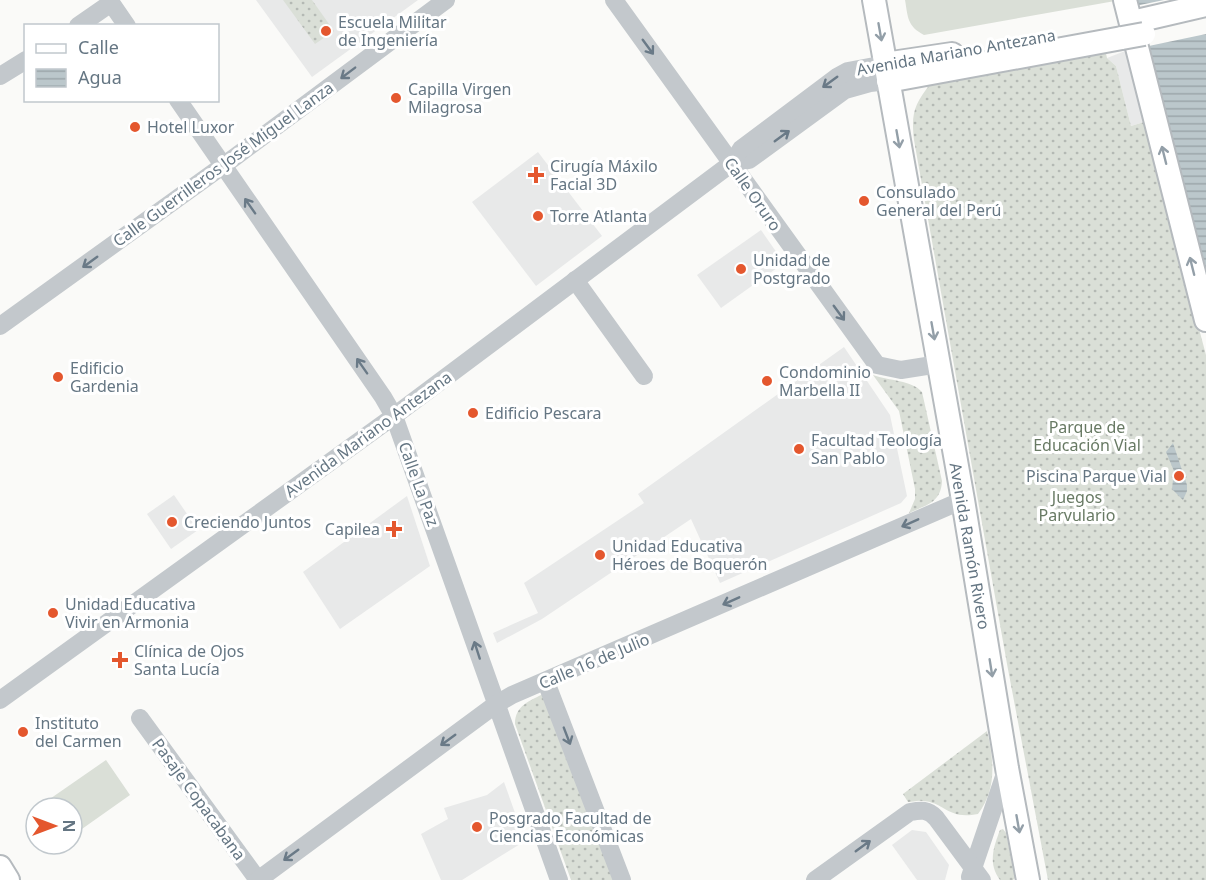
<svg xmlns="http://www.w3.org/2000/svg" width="1206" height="880" font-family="'Noto Sans',sans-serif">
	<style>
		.built { fill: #e8e9e9 }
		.grass { fill: url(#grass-dots) }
		.pitch { fill: #dadfd7 }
		.water { fill: url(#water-rules) }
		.pier { fill: #fafaf8 }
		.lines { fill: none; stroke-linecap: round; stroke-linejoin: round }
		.major-casing { stroke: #b5babe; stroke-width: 26 }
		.minor { stroke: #c3c8cc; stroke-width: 18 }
		.major { stroke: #fff; stroke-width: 22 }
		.major-bridge-casing { stroke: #b5babe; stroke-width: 26; stroke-linecap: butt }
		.major-bridge { stroke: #fff; stroke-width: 22 }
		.oneway { stroke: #939fa8 }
		.oneway2 { stroke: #6a7a87 }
		.poi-dot { fill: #e4572e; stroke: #fff; stroke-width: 2 }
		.labels { text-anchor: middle; stroke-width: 6; stroke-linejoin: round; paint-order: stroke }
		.poi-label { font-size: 16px; fill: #657683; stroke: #fff; text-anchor: start }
		.street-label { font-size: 16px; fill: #657683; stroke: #fff }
		.park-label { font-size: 16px; fill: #687a64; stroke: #fff }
	</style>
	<defs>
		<pattern id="grass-dots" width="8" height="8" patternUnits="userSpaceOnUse" patternTransform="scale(1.5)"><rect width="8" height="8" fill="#dadfd7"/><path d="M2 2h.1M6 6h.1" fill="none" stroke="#b4b9b4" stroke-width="1.8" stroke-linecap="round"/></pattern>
		<pattern id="water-rules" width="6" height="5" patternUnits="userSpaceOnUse" patternTransform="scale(1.5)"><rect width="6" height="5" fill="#bbc7cb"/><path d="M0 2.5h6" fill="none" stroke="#9ca6aa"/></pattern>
	</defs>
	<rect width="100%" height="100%" fill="#fafaf8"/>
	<g class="built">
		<path d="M256,0H418L312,77Z"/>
		<path d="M1125,51L1144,122L1131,126L1116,66L1107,58Z"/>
		<path d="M538,152L602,236L536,286L472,202Z"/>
		<path d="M761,230L784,263L721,308L697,275Z"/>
		<path d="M844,347L890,415L907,496L901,503L720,583L691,519L542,619L497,643L493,633L538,613L524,583L644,503L638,494Z"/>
		<path d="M174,495L198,530L171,549L147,514Z"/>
		<path d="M407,496L430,566L340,629L303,572Z"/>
		<path d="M504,782L525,841L462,880H441L421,834L448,819L444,808L487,795Z"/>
		<path d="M912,830L926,832L949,865L945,880H917L892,845Z"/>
	</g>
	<g class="grass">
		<path d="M283,0H312L334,31L315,44Z"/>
		<path d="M1105,49L1107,58L1116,66L1131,126L1144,122L1206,355V880H1048L1007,664L914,140C911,113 914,105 931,83Z"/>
		<path d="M873,375C889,381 912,380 922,392L942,481C941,503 926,505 909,513L915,499V489L899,411Z"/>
		<path d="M545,693L616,880H571L515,724C515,705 530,701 545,693Z"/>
		<path d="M987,731C994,760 997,789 978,814C946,820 946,802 922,801C918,800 912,802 908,802L903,794Z"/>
		<path d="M1003,829L1006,833L1015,878L1013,880H1000C988,864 993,848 1000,830Z"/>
	</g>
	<g class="pitch">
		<path d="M905,0H1114L1115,1L924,35C907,26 908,17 905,0Z"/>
		<path d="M106,760L130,795L72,836V808H47L44,803Z"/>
	</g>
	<g class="water">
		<path d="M1136,0H1206V273Z"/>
		<path d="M1173,443L1187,485V491L1183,500L1172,489L1174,471L1166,452Z"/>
	</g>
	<path class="pier" d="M1164,0H1206V34L1144,47L1135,6Z"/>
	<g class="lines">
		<defs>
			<g id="major">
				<path d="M874,0L963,500L1007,768L1028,880"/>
				<path d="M1125,0L1206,320"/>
				<path d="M1141,20L1206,5"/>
				<path d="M885,64L952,54"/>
				<path d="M888,81L1122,38"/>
				<path d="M0,867L8,880"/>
			</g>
		</defs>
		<use href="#major" class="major-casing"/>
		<g class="minor">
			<path d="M109,0L127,26"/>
			<path d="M614,0L877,365L901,370L939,364"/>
			<path d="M78,26L111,3"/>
			<path d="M0,76L26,60"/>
			<path d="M178,100L383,397L394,416L559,880"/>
			<path d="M732,163L749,160L845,90L870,83L888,81"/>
			<path d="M575,280L644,376"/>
			<path d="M0,326L235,157L446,0"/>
			<path d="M546,682L622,880"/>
			<path d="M0,700L394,416L732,163L741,149L837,77L848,71L885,64"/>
			<path d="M140,718L258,880"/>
			<path d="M970,877L1007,768"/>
			<path d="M258,880L495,705L512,695L963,500"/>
			<path d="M815,880L910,812C921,810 928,809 936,818L982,880"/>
		</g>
		<use href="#major" class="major"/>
		<defs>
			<path id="major-bridge" d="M1122,38L1144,34"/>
		</defs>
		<use href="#major-bridge" class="major-bridge-casing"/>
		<use href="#major-bridge" class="major-bridge"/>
	</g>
	<defs><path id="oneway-shaft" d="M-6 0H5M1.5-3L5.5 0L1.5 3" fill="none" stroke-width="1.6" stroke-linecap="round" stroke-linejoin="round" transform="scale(1.5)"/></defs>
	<g class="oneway">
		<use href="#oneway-shaft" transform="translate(880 32) rotate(80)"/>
		<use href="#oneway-shaft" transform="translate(898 139) rotate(80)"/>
		<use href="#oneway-shaft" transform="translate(1164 155) rotate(-104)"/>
		<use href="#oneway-shaft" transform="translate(1192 266) rotate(-104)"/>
		<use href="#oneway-shaft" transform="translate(933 331) rotate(80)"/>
		<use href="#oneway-shaft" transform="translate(991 668) rotate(81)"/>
		<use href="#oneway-shaft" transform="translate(1018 824) rotate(80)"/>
	</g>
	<g class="oneway2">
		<use href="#oneway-shaft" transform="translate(648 47) rotate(54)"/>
		<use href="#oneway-shaft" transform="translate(348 73) rotate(143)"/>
		<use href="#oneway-shaft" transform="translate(830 82) rotate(144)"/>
		<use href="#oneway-shaft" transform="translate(782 136) rotate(-36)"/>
		<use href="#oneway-shaft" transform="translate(250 206) rotate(-125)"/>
		<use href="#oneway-shaft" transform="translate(90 262) rotate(144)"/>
		<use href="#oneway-shaft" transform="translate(839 313) rotate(54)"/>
		<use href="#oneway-shaft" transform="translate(362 366) rotate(-125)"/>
		<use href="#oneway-shaft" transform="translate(910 523) rotate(156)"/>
		<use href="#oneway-shaft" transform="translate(731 601) rotate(156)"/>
		<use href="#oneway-shaft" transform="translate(477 650) rotate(-108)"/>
		<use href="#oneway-shaft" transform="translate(567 736) rotate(69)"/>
		<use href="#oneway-shaft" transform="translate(448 740) rotate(144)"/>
		<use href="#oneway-shaft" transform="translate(863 846) rotate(-36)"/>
		<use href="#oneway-shaft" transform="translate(291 855) rotate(144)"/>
	</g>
	<g class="poi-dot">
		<circle cx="326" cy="31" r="6"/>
		<circle cx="396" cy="98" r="6"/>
		<circle cx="135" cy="127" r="6"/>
		<path d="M533 166h6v6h6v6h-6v6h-6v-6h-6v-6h6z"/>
		<circle cx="864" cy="201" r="6"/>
		<circle cx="538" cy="216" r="6"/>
		<circle cx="741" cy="269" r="6"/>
		<circle cx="58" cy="377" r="6"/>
		<circle cx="767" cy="381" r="6"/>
		<circle cx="473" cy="413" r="6"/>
		<circle cx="799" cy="449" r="6"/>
		<circle cx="1179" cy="476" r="6"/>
		<circle cx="172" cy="522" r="6"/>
		<path d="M391 520h6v6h6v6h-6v6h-6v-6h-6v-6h6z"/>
		<circle cx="600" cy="555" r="6"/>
		<circle cx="53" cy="613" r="6"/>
		<path d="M117 651h6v6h6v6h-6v6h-6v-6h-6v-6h6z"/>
		<circle cx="23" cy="732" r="6"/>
		<circle cx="477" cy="827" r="6"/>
	</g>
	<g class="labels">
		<g class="poi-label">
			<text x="338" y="28">Escuela Militar<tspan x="338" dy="18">de Ingeniería</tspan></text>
			<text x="408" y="95">Capilla Virgen<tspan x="408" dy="18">Milagrosa</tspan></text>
			<text x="147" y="133">Hotel Luxor</text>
			<text x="550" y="172">Cirugía Máxilo<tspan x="550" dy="18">Facial 3D</tspan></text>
			<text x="876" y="198">Consulado<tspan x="876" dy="18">General del Perú</tspan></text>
			<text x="550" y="222">Torre Atlanta</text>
			<text x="753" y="266">Unidad de<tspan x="753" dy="18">Postgrado</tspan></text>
			<text x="70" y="374">Edificio<tspan x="70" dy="18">Gardenia</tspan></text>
			<text x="779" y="378">Condominio<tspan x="779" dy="18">Marbella II</tspan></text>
			<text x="485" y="419">Edificio Pescara</text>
			<text x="811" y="446">Facultad Teología<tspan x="811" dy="18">San Pablo</tspan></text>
			<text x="1167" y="482" text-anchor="end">Piscina Parque Vial</text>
			<text x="184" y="528">Creciendo Juntos</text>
			<text x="380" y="535" text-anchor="end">Capilea</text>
			<text x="612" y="552">Unidad Educativa<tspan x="612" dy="18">Héroes de Boquerón</tspan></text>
			<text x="65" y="610">Unidad Educativa<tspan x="65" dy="18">Vivir en Armonia</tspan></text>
			<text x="134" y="657">Clínica de Ojos<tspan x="134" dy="18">Santa Lucía</tspan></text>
			<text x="35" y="729">Instituto<tspan x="35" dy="18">del Carmen</tspan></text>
			<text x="489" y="824">Posgrado Facultad de<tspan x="489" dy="18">Ciencias Económicas</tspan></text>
		</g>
		<g class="street-label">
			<text transform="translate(956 52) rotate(-10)" y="6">Avenida Mariano Antezana</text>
			<text transform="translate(223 164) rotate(-36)" y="6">Calle Guerrilleros José Miguel Lanza</text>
			<text transform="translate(753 194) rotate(55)" y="6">Calle Oruro</text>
			<text transform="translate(368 434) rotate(-36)" y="6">Avenida Mariano Antezana</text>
			<text transform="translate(419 484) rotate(70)" y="6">Calle La Paz</text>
			<text transform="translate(970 546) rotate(80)" y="6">Avenida Ramón Rivero</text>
			<text transform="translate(594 661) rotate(-23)" y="6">Calle 16 de Julio</text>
			<text transform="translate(199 799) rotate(54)" y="6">Pasaje Copacabana</text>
		</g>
		<g class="park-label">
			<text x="1087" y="433">Parque de<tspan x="1087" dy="18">Educación Vial</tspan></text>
			<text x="1077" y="503">Juegos<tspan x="1077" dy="18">Parvulario</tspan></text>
		</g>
	</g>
	<rect x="24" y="24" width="195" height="78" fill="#ffffff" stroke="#c1c8cd" stroke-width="1.5"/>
	<rect x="36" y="44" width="30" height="9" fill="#ffffff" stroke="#c1c8cd" stroke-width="1.5"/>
	<text x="78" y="54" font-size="18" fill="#657683">Calle</text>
	<rect x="36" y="69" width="30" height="18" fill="url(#water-rules)" stroke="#c1c8cd" stroke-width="1.5"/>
	<text x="78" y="84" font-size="18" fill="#657683">Agua</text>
	<g transform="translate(54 826) rotate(90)"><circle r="28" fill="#ffffff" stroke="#c1c8cd" stroke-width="1.5"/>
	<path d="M0-4.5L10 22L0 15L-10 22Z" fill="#e4572e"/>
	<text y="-9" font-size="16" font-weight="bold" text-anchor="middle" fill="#657683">N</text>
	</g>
</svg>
